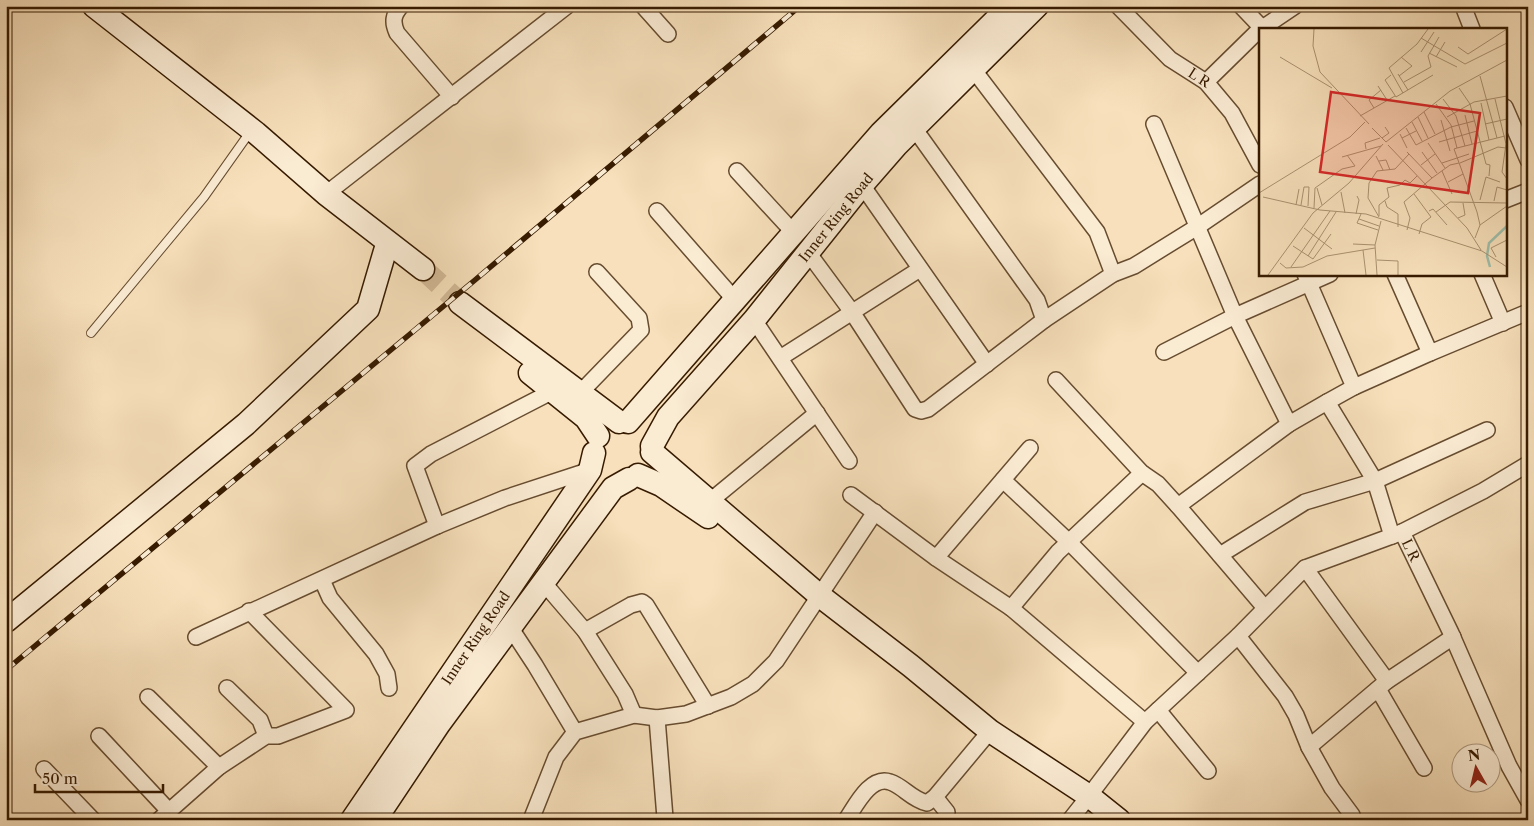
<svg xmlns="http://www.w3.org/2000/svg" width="1534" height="826" font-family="'Libre Caslon Text',serif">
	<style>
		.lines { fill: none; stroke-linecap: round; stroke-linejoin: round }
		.secondary-tunnel { stroke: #d1b996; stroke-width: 22; stroke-dasharray: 22 11; stroke-linecap: butt }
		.lane-casing { stroke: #674c2f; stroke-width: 10 }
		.street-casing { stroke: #674c2f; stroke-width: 18 }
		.secondary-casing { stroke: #371b00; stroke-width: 25 }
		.lane { stroke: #faebd3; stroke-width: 8 }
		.street { stroke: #faebd3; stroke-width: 15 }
		.secondary { stroke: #faebd3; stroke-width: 22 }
		.rail-casing { stroke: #371b00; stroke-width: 5.5 }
		.rail { stroke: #faebd3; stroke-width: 4; stroke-dasharray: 11; stroke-linecap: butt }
		.labels { text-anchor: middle; stroke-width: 4; stroke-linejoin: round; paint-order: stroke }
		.street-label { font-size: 14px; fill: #371b00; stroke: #faebd3 }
		.inset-river { fill: none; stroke: #9ebeab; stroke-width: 2.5 }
		.inset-road { fill: none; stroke: #aa9170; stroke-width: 1 }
		.view { fill: #d62828; fill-opacity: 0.15; stroke: #d62828; stroke-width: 2.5 }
		.inset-edge { fill: none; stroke: #371b00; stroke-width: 2.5 }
	</style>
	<rect width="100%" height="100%" fill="#f7e0bb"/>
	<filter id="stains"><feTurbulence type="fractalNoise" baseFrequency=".004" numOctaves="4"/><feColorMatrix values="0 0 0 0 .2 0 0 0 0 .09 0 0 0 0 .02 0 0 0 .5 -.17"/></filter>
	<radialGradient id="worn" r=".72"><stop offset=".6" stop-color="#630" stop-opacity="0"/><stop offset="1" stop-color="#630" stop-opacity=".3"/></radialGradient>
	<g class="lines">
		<path class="secondary-tunnel" d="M423,269L460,303"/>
		<defs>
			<path id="lane" d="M91,333L204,197L250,132"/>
			<g id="street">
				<path d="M401,6C393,15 392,22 397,33L452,97"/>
				<path d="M643,6L668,34"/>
				<path id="s1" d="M1118,6L1170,59L1206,82L1232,113L1260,165"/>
				<path d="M1241,6L1263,29"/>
				<path d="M1463,6L1472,29"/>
				<path d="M1261,29L1295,6"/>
				<path d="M973,69L1097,232L1113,274"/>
				<path d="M1206,82L1260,29"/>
				<path d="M1505,107L1528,160"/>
				<path d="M1154,124L1235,316L1289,424"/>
				<path d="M914,128L1037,300L1044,320"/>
				<path d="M737,171L794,233"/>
				<path d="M862,185L987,364"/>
				<path d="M326,194L567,6"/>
				<path d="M1505,200L1528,191"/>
				<path d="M657,211L735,300"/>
				<path d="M807,251L852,312L915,409L921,411L928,409L1044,320L1113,274L1134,266L1197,227L1260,184"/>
				<path id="s2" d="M1305,274L1354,387L1327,402L1375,481L1392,536L1402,532L1451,633L1509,766L1528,800"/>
				<path d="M1395,274L1430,353"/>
				<path d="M1482,274L1503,323"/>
				<path d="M754,320L849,461"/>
				<path d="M1164,352L1235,316L1330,274"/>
				<path d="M780,358L920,269"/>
				<path d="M1056,380L1142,473L1158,484L1178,506L1265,608"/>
				<path d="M1354,387L1430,353L1528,312"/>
				<path d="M581,392L641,330L639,318L597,272"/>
				<path d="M1003,480L1069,542L1198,673"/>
				<path d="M851,495L936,558L1011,608L1145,722"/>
				<path d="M709,502L817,413"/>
				<path d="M1178,506L1289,424L1327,402"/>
				<path d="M437,526L415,466L431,454L553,391"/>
				<path d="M1402,532L1483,491L1528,464"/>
				<path d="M1220,555L1305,502L1375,481L1487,430"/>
				<path d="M936,558L1030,448"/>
				<path d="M1305,568L1387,681"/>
				<path d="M322,580L330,598L376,654L387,674L389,688"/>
				<path d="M543,582L585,631L625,694L634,715"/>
				<path d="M1011,608L1058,552L1142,473"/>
				<path d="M510,627L535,665L575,732"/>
				<path d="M585,631L631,605L642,602L646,605L708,706"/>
				<path d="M1238,636L1285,696L1296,715L1309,747L1332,788L1352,815L1353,820"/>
				<path d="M196,637L437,526L505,498L590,470"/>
				<path d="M227,688L260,720L266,736"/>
				<path d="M1378,689L1424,768"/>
				<path d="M148,697L219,767"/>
				<path d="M1158,710L1208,771"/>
				<path d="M657,718L665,818"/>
				<path d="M99,736L169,811"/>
				<path d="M1309,747L1387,681L1453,637"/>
				<path d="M44,769L93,820"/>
				<path d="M935,797L947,812L946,820"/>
				<path d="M159,820L219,767L266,736H278L346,710L249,611"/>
				<path d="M531,820L556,757L575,732L634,715L657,718L686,714L731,697L753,684L776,661L875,512"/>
				<path d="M846,820C855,807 870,775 890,782C903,786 911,799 927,803L935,797L990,731"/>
				<path d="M1070,820L1089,796L1145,722L1238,636L1305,568L1392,536"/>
			</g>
			<g id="secondary">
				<path d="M94,6L256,133L326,194L423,269"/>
				<path d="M460,303L619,422"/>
				<path d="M530,373L586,418L598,436"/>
				<path d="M628,422L881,133L1010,6"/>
				<path id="s3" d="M652,446L668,417L754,320L862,185L896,146L1037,6"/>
				<path d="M652,452L820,596L911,666L990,731L1089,796L1119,820"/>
				<path d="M638,475L661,485L708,517"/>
				<path d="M6,621L246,424L368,309L385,251"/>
				<path id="s4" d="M352,820L590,470L594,453"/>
				<path d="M375,820L439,724L613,488L629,479"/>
			</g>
		</defs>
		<use href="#lane" class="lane-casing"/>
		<use href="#street" class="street-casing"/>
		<use href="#secondary" class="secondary-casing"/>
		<use href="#lane" class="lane"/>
		<use href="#street" class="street"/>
		<use href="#secondary" class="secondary"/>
		<defs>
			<path id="rail" d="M6,670L475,280L800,6"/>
		</defs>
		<use href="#rail" class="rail-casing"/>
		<use href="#rail" class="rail"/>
	</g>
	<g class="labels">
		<g class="street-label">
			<text dy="5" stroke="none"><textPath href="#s1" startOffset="109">L R</textPath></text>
			<text dy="5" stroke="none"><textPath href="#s3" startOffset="294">Inner Ring Road</textPath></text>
			<text dy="5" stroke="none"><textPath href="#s2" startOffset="335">L R</textPath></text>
			<text dy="5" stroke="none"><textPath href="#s4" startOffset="220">Inner Ring Road</textPath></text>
		</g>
	</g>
	<g transform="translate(1259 28)">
		<rect width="248" height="248" fill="#f7e0bb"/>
		<path class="inset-river" d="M231,239L228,228L230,215L248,198"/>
		<path class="inset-road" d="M55,1L54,18L61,44L110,96M162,10L206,36L248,15M199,19L209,26L248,1M162,24L175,4M170,25L198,39M21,29L73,60M177,29L186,14M139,46L149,62M132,47L126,52L137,69L174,47M140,48L153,38L142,29M221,48L238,110M145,54L172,39L169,28L180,9M119,58L128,72M200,60L211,76L227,136L231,137L230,148M144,65L130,40L158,16L169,1M184,71L197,88L206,118M236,71L247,116L243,144L248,151M222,75L230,112M177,76L192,97L198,120L195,121L218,184L221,197L216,210M115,80L110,72L122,62M165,84L176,106M206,87L213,116M101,88L136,68M159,89L169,110M188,89L215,74L248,68M182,92L191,123M153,94L163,113M226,96L248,91M113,100L127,114M147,100L157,117L192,99L215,93M141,106L148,120M123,110L130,105L126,99M143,110L157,103M127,114L191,63L248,32M180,114L218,103M169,115L186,140M129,117L208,200L222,222M198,120L246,108M107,121L106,115L121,110M148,124L173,150M163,124L178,145M117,128L124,142M83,129L122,118M120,133L127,132L131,142M183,135L210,126M201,135L239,119L247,120M162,137L176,126M183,143L193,166M189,154L204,146M58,160L63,177M82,164L86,185M0,165L91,109L106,94M155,166L172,189L163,196L160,206M4,169L61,182L107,186L223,223L248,239M221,172L227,149L241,154M126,173L128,179L139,186V199M235,173L238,159L248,162M37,177L40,161M42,177L45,159H50L49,178M55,180L56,160L83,141L96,138L88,127M170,183L174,181L188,197M177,184L191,174L248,175M97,186L100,172L98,168M102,186L98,195L119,202M120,188V177L130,169L128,160L141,157L146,152L151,155L158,148M120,189L109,170L110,155L118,143L136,141L150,126M199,190L206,187L204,175M100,191L120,198M221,197L248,178M45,200L73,221M148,202L151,190L145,174L173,150L191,137L200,135M94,216L116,217M34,218L54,231L72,206M104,222L107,247M49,228L77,184M237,229L232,220L248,212M118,232L139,233V247M21,235L27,240L44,239L68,228L116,220M32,239L71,183M9,247L54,185L90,155L124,116M118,247L116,217L122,193"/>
		<path class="view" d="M72,64L221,85L209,165L61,144Z"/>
		<rect width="248" height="248" class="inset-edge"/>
	</g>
	<rect width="1534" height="826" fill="none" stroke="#f7e0bb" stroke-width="25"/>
	<rect x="8" y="8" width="1519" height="811" fill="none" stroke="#371b00" stroke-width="2.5"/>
	<rect x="12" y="12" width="1509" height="801" fill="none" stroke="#371b00"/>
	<g transform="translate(1476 768) rotate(352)"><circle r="24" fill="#faebd3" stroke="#ac987f"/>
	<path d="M0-4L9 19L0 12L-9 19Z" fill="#8f2418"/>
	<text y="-8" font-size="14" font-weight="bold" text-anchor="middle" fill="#371b00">N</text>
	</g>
	<path d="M35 784v8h128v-8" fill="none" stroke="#371b00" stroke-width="2.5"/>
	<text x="42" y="784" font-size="15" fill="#371b00" stroke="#faebd3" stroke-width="4" paint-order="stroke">50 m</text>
	<rect width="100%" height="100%" filter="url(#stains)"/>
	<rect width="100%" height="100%" fill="url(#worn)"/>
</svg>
